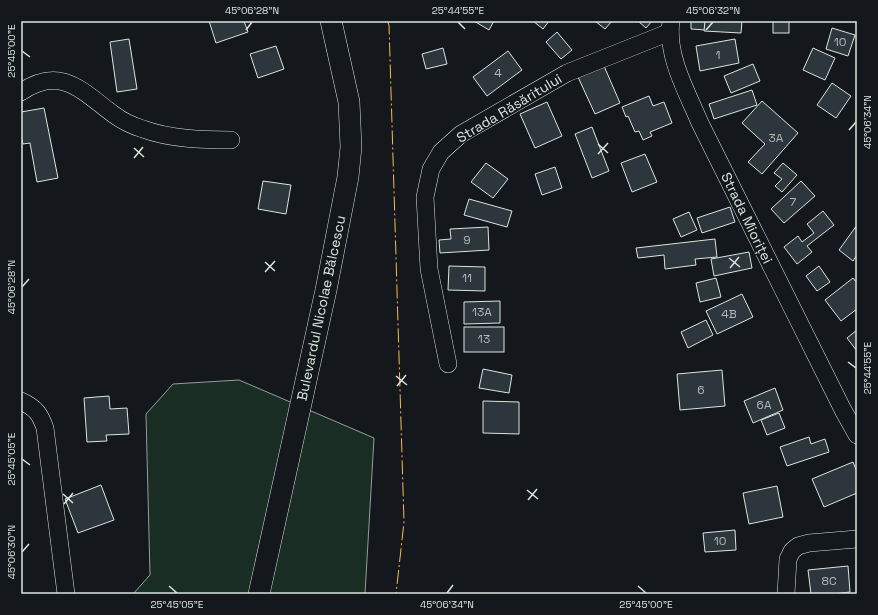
<svg xmlns="http://www.w3.org/2000/svg" width="878" height="615" font-family="'Space Grotesk',sans-serif">
	<style>
		.green { fill: #1a2d24; stroke: #939e99 }
		.building { fill: #2c363c; stroke: #d8e6dc }
		.lines { fill: none; stroke-linecap: round; stroke-linejoin: round }
		.minor-casing { stroke: #d8e6dc; stroke-width: 18 }
		.tertiary-casing { stroke: #d8e6dc; stroke-width: 22 }
		.minor { stroke: #14181c; stroke-width: 17 }
		.tertiary { stroke: #14181c; stroke-width: 21 }
		.power { stroke: #ffb74d; stroke-width: 1; stroke-dasharray: 14 3 2 3; stroke-linecap: butt }
		.ticks { fill: none; stroke: #d8e6dc; stroke-width: 1.5 }
		.labels { text-anchor: middle; stroke-width: 3; stroke-linejoin: round; paint-order: stroke }
		.number-label { font-size: 12px; fill: #adbab4 }
		.street-label { font-size: 14px; fill: #d8e6dc; stroke: #14181c }
		.neatline { fill: none; stroke: #d8e6dc; stroke-width: 1.5 }
		.ticks-label { font-size: 10px; text-anchor: middle; fill: #d8e6dc }
	</style>
	<rect width="100%" height="100%" fill="#14181c"/>
	<path class="green" d="M239,380L374,438L365,594H133L150,575L146,414L173,384Z"/>
	<g class="building">
		<path d="M209,21H244L248,32L216,43Z"/>
		<path d="M474,21H494L489,30Z"/>
		<path d="M533,21H549L543,29Z"/>
		<path d="M595,21H612L605,29Z"/>
		<path d="M638,21H652L646,28Z"/>
		<path d="M691,21H705V30L691,29Z"/>
		<path d="M705,21H742L741,33L704,31Z"/>
		<rect x="773" y="21" width="16" height="12"/>
		<path d="M832,28L855,35L848,56L826,49Z"/>
		<path d="M557,32L572,50L561,59L546,42Z"/>
		<path d="M129,39L137,89L117,92L110,42Z"/>
		<path d="M735,39L739,63L700,71L696,46Z"/>
		<path d="M276,46L284,69L258,78L250,54Z"/>
		<path d="M443,48L447,64L426,69L422,54Z"/>
		<path d="M813,48L835,58L825,80L803,70Z"/>
		<path d="M508,51L522,70L487,96L473,77Z"/>
		<path d="M753,64L760,81L731,93L724,76Z"/>
		<path d="M604,66L620,103L595,114L578,77Z"/>
		<path d="M832,83L851,96L836,118L817,105Z"/>
		<path d="M752,90L757,105L714,119L709,104Z"/>
		<path d="M649,96L653,106L664,102L672,123L650,132L652,136L643,140L639,131L635,132L628,116L626,117L622,107Z"/>
		<path d="M762,101L798,133L762,174L748,162L765,144L742,123Z"/>
		<path d="M547,102L562,136L535,148L520,114Z"/>
		<path d="M44,108L58,178L37,182L30,143L23,144L21,136V112Z"/>
		<path d="M592,127L609,171L592,178L575,134Z"/>
		<path d="M645,154L657,182L632,192L621,163Z"/>
		<path d="M486,163L508,179L493,198L471,182Z"/>
		<path d="M783,163L797,175L782,192L775,186L782,179L774,173Z"/>
		<path d="M555,167L562,188L542,195L535,174Z"/>
		<path d="M263,181L291,185L286,214L258,209Z"/>
		<path d="M801,181L815,196L784,223L771,209Z"/>
		<path d="M469,199L512,211L507,227L464,215Z"/>
		<path d="M730,207L735,222L702,233L697,218Z"/>
		<path d="M823,211L834,225L807,246L812,252L797,264L784,247L798,236L802,242L814,233L807,224Z"/>
		<path d="M689,212L697,230L681,237L673,219Z"/>
		<path d="M857,225V255L853,261L839,250Z"/>
		<path d="M488,227L489,250L440,253L439,240L451,239L450,229Z"/>
		<path d="M715,239L717,257L695,259L696,265L665,269L664,255L638,258L636,248Z"/>
		<path d="M749,252L752,268L714,276L711,259Z"/>
		<path d="M449,266L485,267V291L448,290Z"/>
		<path d="M819,266L830,282L817,291L806,276Z"/>
		<path d="M716,278L721,297L700,302L696,283Z"/>
		<path d="M853,278L857,283V309L841,321L825,300Z"/>
		<path d="M742,294L753,317L717,334L706,311Z"/>
		<path d="M500,301V323L464,324V302Z"/>
		<path d="M706,320L713,335L688,348L681,332Z"/>
		<rect x="464" y="327" width="40" height="25"/>
		<path d="M857,330V351L847,338Z"/>
		<path d="M483,369L512,375L509,393L479,388Z"/>
		<path d="M722,370L725,406L680,410L677,374Z"/>
		<path d="M775,388L783,410L753,423L744,401Z"/>
		<path d="M109,396L110,409L127,408L129,434L106,435L107,441L87,442L84,398Z"/>
		<path d="M483,401L519,402V434L483,433Z"/>
		<path d="M779,413L785,428L767,435L761,420Z"/>
		<path d="M809,437L811,444L825,439L829,452L787,466L780,447Z"/>
		<path d="M853,462L857,472V493L824,507L812,479Z"/>
		<path d="M101,485L114,520L78,533L65,499Z"/>
		<path d="M777,486L783,517L749,524L743,493Z"/>
		<path d="M735,530L736,550L705,552L703,533Z"/>
		<path d="M848,566L850,592L833,594H811L808,570Z"/>
	</g>
	<g class="lines">
		<defs>
			<g id="minor">
				<path d="M671,21C666,56 687,92 700,123L843,410L857,435"/>
				<path d="M21,92C61,65 82,91 113,114C121,120 133,126 143,129C170,139 203,140 231,140"/>
				<path d="M448,364L429,269L425,197L431,169L441,152L461,134L567,73L670,32"/>
				<path d="M21,401C36,408 40,414 45,428L66,594"/>
				<path d="M786,594L788,559L792,551L798,546L809,543L857,539"/>
			</g>
			<path id="tertiary" d="M259,594L326,290L348,177L351,147L349,102L331,21"/>
		</defs>
		<use href="#minor" class="minor-casing"/>
		<use href="#tertiary" class="tertiary-casing"/>
		<use href="#minor" class="minor"/>
		<use href="#tertiary" class="tertiary"/>
		<path class="power" d="M387,21L389,25L404,522L396,594"/>
	</g>
	<path class="ticks" d="M458,22L465,29M246,30L252,22M706,30L713,22M22,51L30,57M849,130L856,122M598,144L608,153M134,148L144,157M598,154L608,143M134,158L143,147M729,258L740,267M265,262L275,271M730,268L739,257M265,272L275,261M22,287L29,279M848,362L856,368M396,376L407,385M397,386L406,375M22,459L30,465M527,490L538,499M63,494L73,503M528,500L537,489M64,504L73,493M22,552L29,544M169,586L177,593M638,586L646,593M447,593L453,585"/>
	<g class="labels">
		<g class="number-label">
			<text x="840" y="46">10</text>
			<text x="718" y="59">1</text>
			<text x="498" y="77">4</text>
			<text x="776" y="142">3A</text>
			<text x="793" y="206">7</text>
			<text x="467" y="244">9</text>
			<text x="467" y="282">11</text>
			<text x="482" y="316">13A</text>
			<text x="729" y="318">4B</text>
			<text x="484" y="343">13</text>
			<text x="701" y="394">6</text>
			<text x="764" y="409">6A</text>
			<text x="720" y="545">10</text>
			<text x="829" y="585">8C</text>
		</g>
		<g class="street-label">
			<text transform="translate(509 108) rotate(-31)" y="5">Strada Răsăritului</text>
			<text transform="translate(747 218) rotate(64)" y="5">Strada Mioriței</text>
			<text transform="translate(321 308) rotate(-78)" y="5">Bulevardul Nicolae Bălcescu</text>
		</g>
	</g>
	<rect width="878" height="615" fill="none" stroke="#14181c" stroke-width="44"/>
	<rect x="22" y="22" width="834" height="571" class="neatline"/>
	<g class="ticks-label">
		<text x="252" y="14">45°06'28"N</text>
		<text x="458" y="14">25°44'55"E</text>
		<text x="713" y="14">45°06'32"N</text>
		<text transform="translate(11 51) rotate(-90)" y="4">25°45'00"E</text>
		<text transform="translate(867 122) rotate(-90)" y="4">45°06'34"N</text>
		<text transform="translate(11 287) rotate(-90)" y="4">45°06'28"N</text>
		<text transform="translate(867 368) rotate(-90)" y="4">25°44'55"E</text>
		<text transform="translate(11 459) rotate(-90)" y="4">25°45'05"E</text>
		<text transform="translate(11 552) rotate(-90)" y="4">45°06'30"N</text>
		<text x="177" y="608">25°45'05"E</text>
		<text x="447" y="608">45°06'34"N</text>
		<text x="646" y="608">25°45'00"E</text>
	</g>
</svg>
